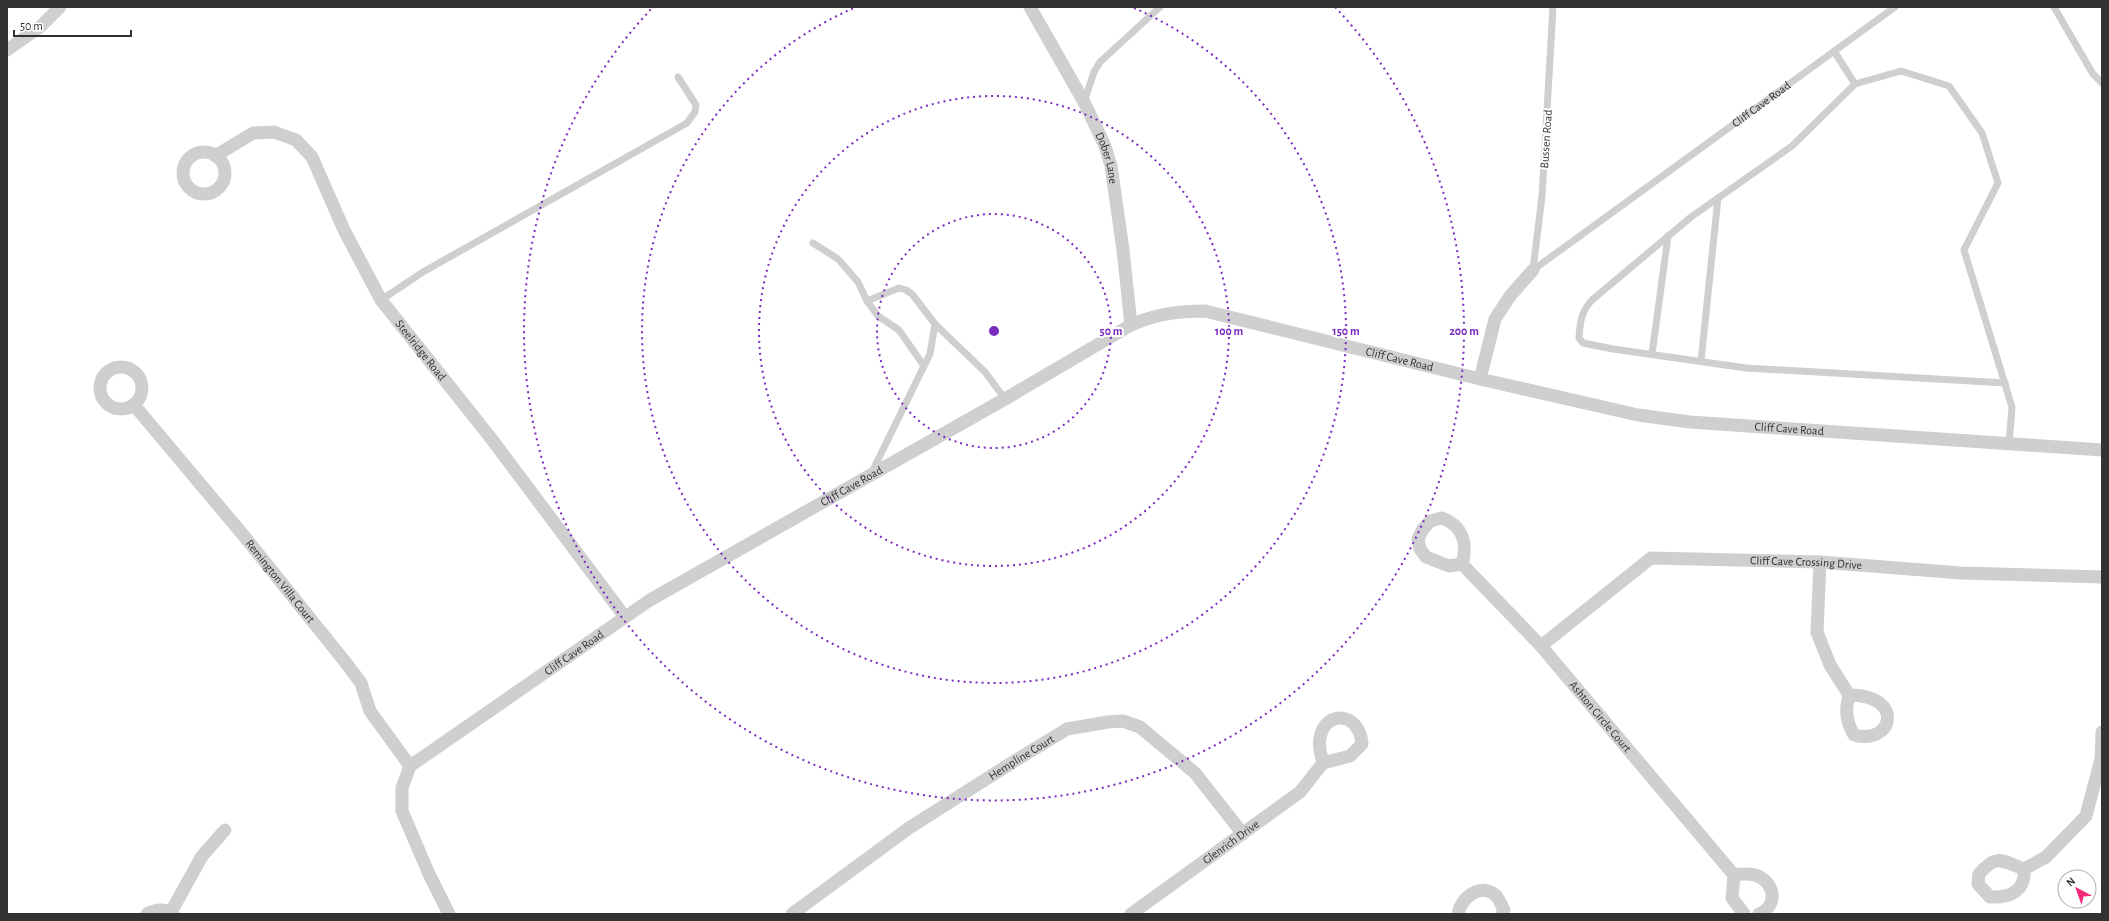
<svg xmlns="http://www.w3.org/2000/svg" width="2109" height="921" font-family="'Alegreya Sans',sans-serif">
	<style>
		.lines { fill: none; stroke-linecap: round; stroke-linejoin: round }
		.service { stroke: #cfcfcf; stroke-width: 7 }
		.minor { stroke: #cfcfcf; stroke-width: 13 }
		.ring { fill: none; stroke: #7b2cbf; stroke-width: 2; stroke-dasharray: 2 4 }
		.labels { text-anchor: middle; stroke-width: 4; stroke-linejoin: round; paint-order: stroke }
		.street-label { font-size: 12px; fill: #323232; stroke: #fff }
		.centre { fill: #7b2cbf; stroke: #fff; stroke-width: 2 }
		.ring-label { font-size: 12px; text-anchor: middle; font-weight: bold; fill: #7b2cbf; stroke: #fff; stroke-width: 4; stroke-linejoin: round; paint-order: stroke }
	</style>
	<rect width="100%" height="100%" fill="#fff"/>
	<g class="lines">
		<g class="service">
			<path d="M2054,7L2093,74L2102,83"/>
			<path d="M1834,51L1855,84L1901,71L1949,86L1982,133L1998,183L1964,250L2012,407L2009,444"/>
			<path d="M1855,84L1792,146L1691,217L1592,300C1581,312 1580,322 1579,338L1583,343L1613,349L1746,368L2005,383"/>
			<path d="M1084,102L1094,72L1100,62L1160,7"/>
			<path d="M813,243L838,259L858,282L867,301L878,316L899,330L924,366L871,474"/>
			<path id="s1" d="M1533,270L1895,7"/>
			<path d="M1533,270L1542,196L1553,7"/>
			<path d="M381,300L423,272L687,123L695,112L696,105L678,77"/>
			<path d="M867,301L899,288L906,290L912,294L935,324L985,372L1005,399"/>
			<path d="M1652,354L1668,236"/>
			<path d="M1701,361L1718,198"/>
			<path d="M924,366L930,354L935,324"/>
		</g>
		<g class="minor">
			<path id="s2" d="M1030,7L1084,102L1105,146L1111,166L1123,250L1131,325"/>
			<path d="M7,50L41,26L60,7"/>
			<circle cx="204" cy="173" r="21"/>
			<path id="s3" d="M215,156L253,133L274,132L296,140L312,157L344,230L381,300L490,437L625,617"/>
			<circle cx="121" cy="388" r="21"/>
			<path id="s4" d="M1480,379L1638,415L1690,422L2102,450"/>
			<path id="s5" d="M134,405L244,536L346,663L361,683L370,711L410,766"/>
			<path d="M1442,518C1463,526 1468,544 1462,564L1449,566L1426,557L1420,549L1418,539L1423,529L1430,521Z"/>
			<path d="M1820,562L1817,632L1830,665L1849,695C1845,711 1846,721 1854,735C1893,746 1906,695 1849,695"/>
			<path id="s6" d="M1462,564L1541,646L1734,875L1732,898L1744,914"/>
			<path id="s7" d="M1541,646L1651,558L1820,562L1961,573L2102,577"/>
			<path d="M2024,869C2026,891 2010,898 1990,897L1978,884L1979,874C1997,853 2001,861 2024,869L2046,857L2086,816L2101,759L2102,732"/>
			<path d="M1734,875C1741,874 1748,873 1755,875C1775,881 1779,906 1759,914"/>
			<path d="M171,912L202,856L225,830"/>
			<path d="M147,914C156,909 164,908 173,914"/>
			<path id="s8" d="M449,914L429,874L402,811V788L410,766L650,600L1005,399L1131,325C1156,314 1178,311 1205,311L1480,379L1495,319L1510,296L1533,270"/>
			<path id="s9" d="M792,914L909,828L1013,762L1067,729L1108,722L1123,721L1140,727L1195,773L1243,834"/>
			<path id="s10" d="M1131,914L1300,792L1323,763L1350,756L1362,744C1360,712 1325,709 1320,738C1318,746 1321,756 1323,763"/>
			<path d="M1458,914C1461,899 1478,883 1494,894C1499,897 1501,905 1504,910L1502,914"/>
		</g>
	</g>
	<g class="ring">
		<circle cx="994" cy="331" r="117"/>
		<circle cx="994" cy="331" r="235"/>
		<path d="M1134 8A352 352 0 1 1 854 8"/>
		<path d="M1335 7A470 470 0 1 1 653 7"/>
	</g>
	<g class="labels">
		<g class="street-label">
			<text dy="4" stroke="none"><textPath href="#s1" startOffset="282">Cliff Cave Road</textPath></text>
			<text transform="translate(1546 139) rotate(-86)" y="4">Bussen Road</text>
			<text dy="4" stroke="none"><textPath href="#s2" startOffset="170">Dober Lane</textPath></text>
			<text dy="4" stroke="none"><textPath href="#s3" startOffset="335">Steelridge Road</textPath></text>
			<text dy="4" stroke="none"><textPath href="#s8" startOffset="1282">Cliff Cave Road</textPath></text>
			<text dy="4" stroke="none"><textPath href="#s4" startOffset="314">Cliff Cave Road</textPath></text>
			<text dy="4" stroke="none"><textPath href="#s8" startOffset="683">Cliff Cave Road</textPath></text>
			<text dy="4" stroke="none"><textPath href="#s7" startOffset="296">Cliff Cave Crossing Drive</textPath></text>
			<text dy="4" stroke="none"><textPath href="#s5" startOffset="229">Remington Villa Court</textPath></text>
			<text dy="4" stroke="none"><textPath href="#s8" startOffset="359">Cliff Cave Road</textPath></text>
			<text dy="4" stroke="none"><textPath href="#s6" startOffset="206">Ashton Circle Court</textPath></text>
			<text dy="4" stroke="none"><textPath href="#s9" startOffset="278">Hempline Court</textPath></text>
			<text dy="4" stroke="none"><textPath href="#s10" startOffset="123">Glenrich Drive</textPath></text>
		</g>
	</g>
	<circle cx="994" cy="331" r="6" class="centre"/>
	<g class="ring-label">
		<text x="1111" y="335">50 m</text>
		<text x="1229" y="335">100 m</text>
		<text x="1346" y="335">150 m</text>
		<text x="1464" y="335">200 m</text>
	</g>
	<rect width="2109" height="921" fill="none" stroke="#323232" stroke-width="16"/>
	<g transform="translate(2077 889) rotate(319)"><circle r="19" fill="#ffffff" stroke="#adadad"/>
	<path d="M0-3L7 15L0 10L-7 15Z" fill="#f22a78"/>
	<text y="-6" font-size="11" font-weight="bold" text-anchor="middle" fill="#323232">N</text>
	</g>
	<path d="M14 30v6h117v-6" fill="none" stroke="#323232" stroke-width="2"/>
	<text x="20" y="30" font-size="12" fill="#323232" stroke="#ffffff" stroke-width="3" paint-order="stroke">50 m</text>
</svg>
